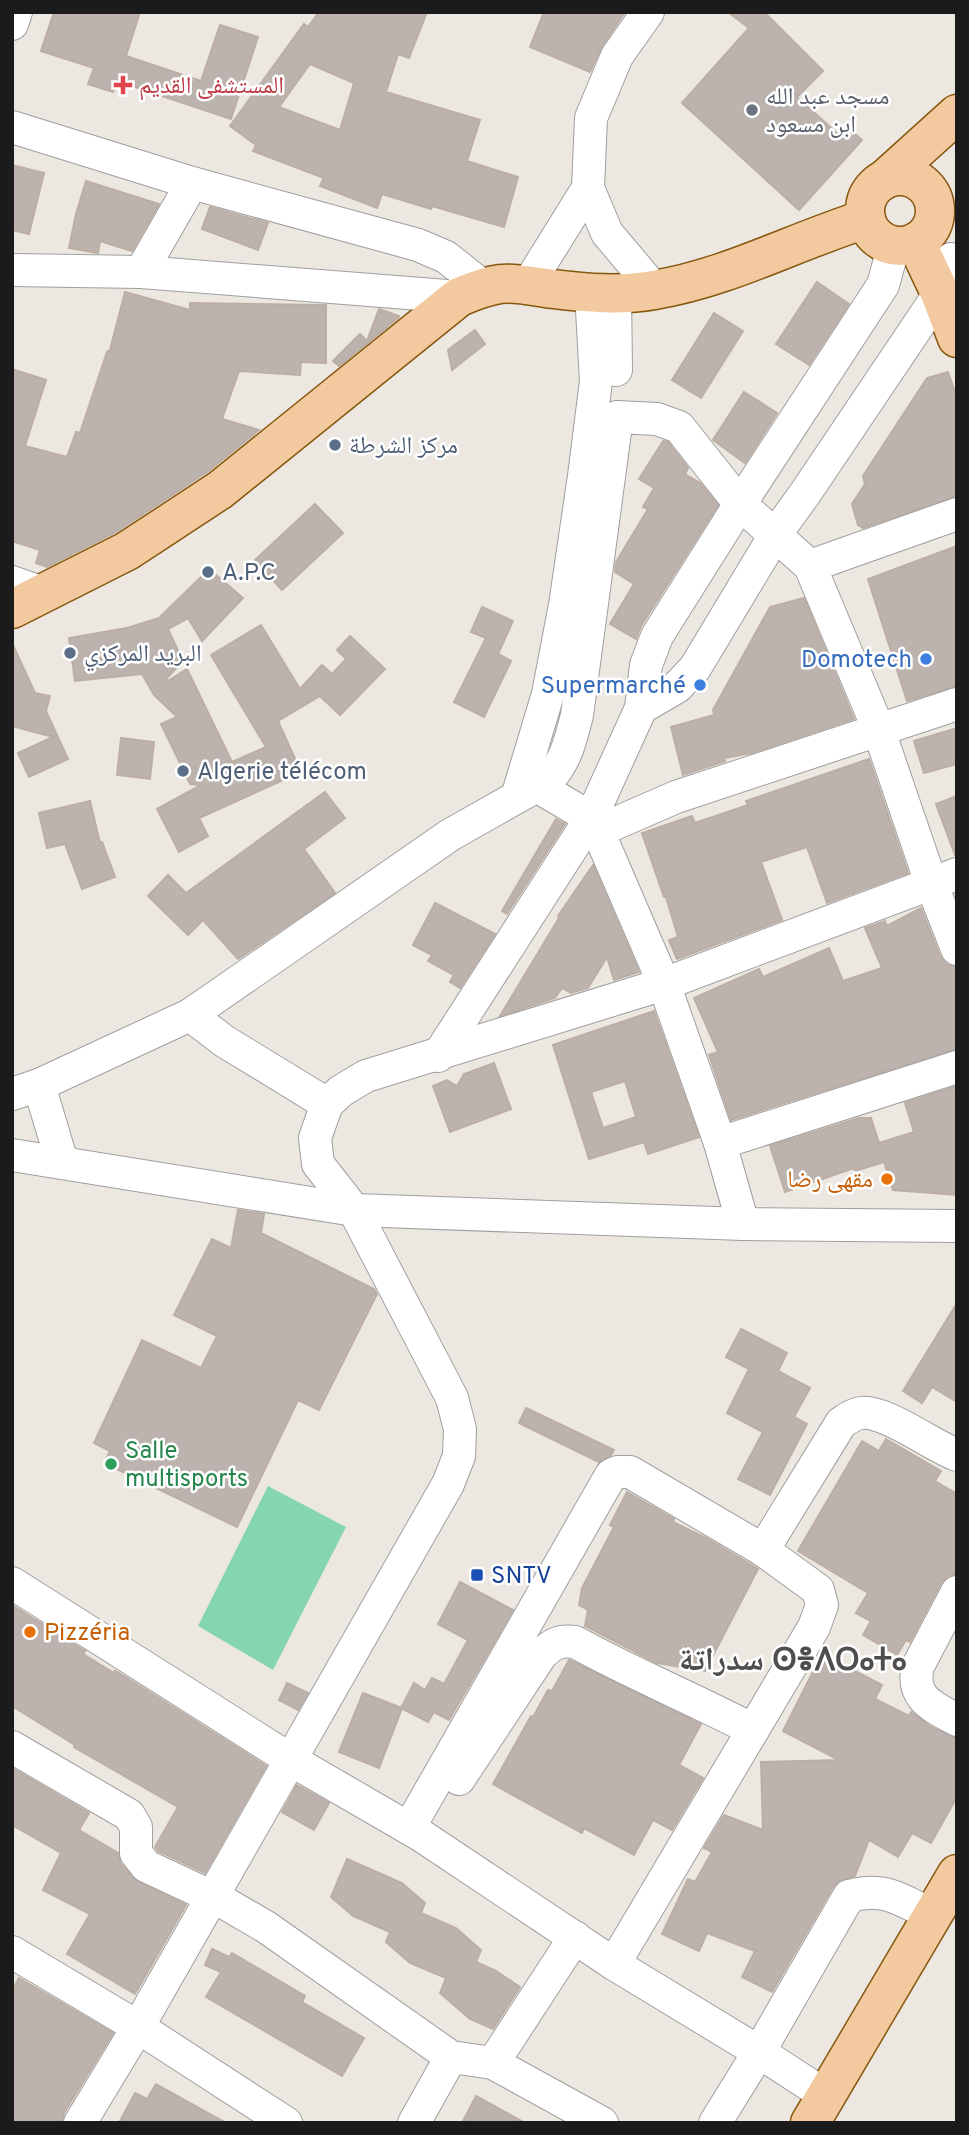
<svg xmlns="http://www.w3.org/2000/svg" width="969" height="2135" font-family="Overpass,'Noto Naskh Arabic','Noto Sans Tifinagh',sans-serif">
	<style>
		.pitch { fill: #85d5b2 }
		.building { fill: #bcb3ae; stroke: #bcaea5; stroke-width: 2; fill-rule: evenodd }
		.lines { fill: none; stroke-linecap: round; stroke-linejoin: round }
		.minor-casing { stroke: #9f9f9f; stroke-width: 34 }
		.major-casing { stroke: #86570c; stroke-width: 41 }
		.minor { stroke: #fff; stroke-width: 32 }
		.major { stroke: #f3ca9f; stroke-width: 38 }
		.health-dot { fill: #e0444e; stroke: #fff; stroke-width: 2.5 }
		.worship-dot { fill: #6b7280; stroke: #fff; stroke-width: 2.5 }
		.service-dot { fill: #5c6f8a; stroke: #fff; stroke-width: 2.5 }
		.shop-dot { fill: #3f7fe0; stroke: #fff; stroke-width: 2.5 }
		.food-dot { fill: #e8710a; stroke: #fff; stroke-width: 2.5 }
		.leisure-dot { fill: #2e9e5b; stroke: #fff; stroke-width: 2.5 }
		.transit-dot { fill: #1a4fb4; stroke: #fff; stroke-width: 2.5 }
		.labels { text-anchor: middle; stroke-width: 5; stroke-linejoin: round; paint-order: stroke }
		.health-label { font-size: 24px; fill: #be3a42; stroke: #fff; text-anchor: start }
		.worship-label { font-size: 24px; fill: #5b616d; stroke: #fff; text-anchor: start }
		.service-label { font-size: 24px; fill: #4e5e75; stroke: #fff; text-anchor: start }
		.shop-label { font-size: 24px; fill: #366cbe; stroke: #fff; text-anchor: end }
		.food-label { font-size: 24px; fill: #c56008; stroke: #fff; text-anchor: end }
		.leisure-label { font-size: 24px; fill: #27864d; stroke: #fff; text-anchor: start }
		.transit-label { font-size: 24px; fill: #164399; stroke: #fff; text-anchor: start }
		.district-label { font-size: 32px; font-weight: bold; fill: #4e4e4e; stroke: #fff }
	</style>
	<rect width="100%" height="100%" fill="#ece8e1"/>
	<path class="pitch" d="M268,1486L346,1527L273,1670L198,1626Z"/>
	<g class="building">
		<path d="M54,12H140L126,56L201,81L220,25L258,37L231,119L117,81L113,92L88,84L94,68L41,51Z"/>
		<path d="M319,12H427L409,58L398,54L386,92L480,120L467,161L518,177L504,227L432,206L431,209L382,194L377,208L320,186L324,178L253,151L256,145L230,126L304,24L308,27ZM310,64L354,83L340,130L279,107Z"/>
		<path d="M544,12H625L602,46L590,72L530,47Z"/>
		<path d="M728,12H764L823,71L797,97L840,136L847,127L862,140L799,210L682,103L749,28Z"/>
		<path d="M12,165L44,173L29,234L12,230Z"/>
		<path d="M86,181L159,204L132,251L100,241L98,253L69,248L76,214Z"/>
		<path d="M210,207L268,223L258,250L202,229Z"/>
		<path d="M817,282L849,304L809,365L776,344Z"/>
		<path d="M125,292L190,310V303L326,305V363L301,362L300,375L239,371L222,419L259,430L207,472L116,532L47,567L36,563L40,550L12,541V369L46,380L25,446L67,457L76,432L80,433L107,352L110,350Z"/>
		<path d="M379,309L399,316L398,318L339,366L333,361L360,334L367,341Z"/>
		<path d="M714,313L743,331L701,398L672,380Z"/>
		<path d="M475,330L485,344L452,370L448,350Z"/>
		<path d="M948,372L957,398V496L863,528L858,525L852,504L865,484L863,476L927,378Z"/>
		<path d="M744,392L777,413L745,463L713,440Z"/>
		<path d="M663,441L668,442L688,468L685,474L700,483L718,505L641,626L636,639L610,624L634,584L615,572L616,562L648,509L643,507L654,488L639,479Z"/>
		<path d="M315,504L343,533L282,590L255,560Z"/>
		<path d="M957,546V686L907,701L868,579Z"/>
		<path d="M209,569L243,598L202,641L188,618L168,629L183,661L166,679L168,681L187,669L232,762L266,747L211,655L261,625L300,689L322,665L332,674L346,659L337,650L350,636L385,669L340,715L320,696L278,721L301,772L199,818L208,836L179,852L157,809L201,785L190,784L161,724L177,717L154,695L142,674L75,681L69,638L127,628L159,618Z"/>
		<path d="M804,598L854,719L752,753L724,758L725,761L683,775L671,727L714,715L713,710L770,607Z"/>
		<path d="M482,607L513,621L498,654L511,661L484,717L454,702L486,638L471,632Z"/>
		<path d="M12,643L35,693L50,696L46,711L68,759L29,777L18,753L53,737L12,726Z"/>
		<path d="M957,728V764L924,773L914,741Z"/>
		<path d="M121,738L154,742L150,779L117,775Z"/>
		<path d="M869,759L908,873L827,903L807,847L761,862L782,920L677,959L669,940L678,937L666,897H664L642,833L692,816L695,823L748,805L746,801Z"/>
		<path d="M325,792L345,818L304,849L335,893L238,959L203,920L188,935L148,896L168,875L186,893Z"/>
		<path d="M957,796V855H955L936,804Z"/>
		<path d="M90,801L100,843L102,842L115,877L82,889L65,844L47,848L39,813Z"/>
		<path d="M556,819L565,824L507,914L502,911Z"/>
		<path d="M593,865L639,972L614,980L607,957L588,988L571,993L562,988L555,998L500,1016L559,918L558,916Z"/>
		<path d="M435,903L495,934L460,988L450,982L454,975L428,961L432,955L413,945Z"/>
		<path d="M921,908L940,956L946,964L957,967V1049L731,1120L709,1055L718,1052L694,998L759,969L763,977L829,948L843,981L882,968L865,928L885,921L887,926Z"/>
		<path d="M654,1011L699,1137L648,1154L644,1142L589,1159L553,1045ZM625,1081L636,1117L603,1128L591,1092Z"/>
		<path d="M494,1063L511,1109L450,1132L433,1086L447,1080L457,1086L464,1074Z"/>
		<path d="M957,1086V1195L893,1190L884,1162L855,1171L854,1168L785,1192L770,1146L859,1118H871L879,1143L914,1132L905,1103Z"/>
		<path d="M238,1210L264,1214L261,1233L374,1289L377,1294L319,1410L298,1400L237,1527L104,1463L110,1451L94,1443L142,1340L201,1368L217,1336L174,1315L212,1239L231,1248Z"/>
		<path d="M957,1303V1402L932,1387L922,1403L903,1391Z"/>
		<path d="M741,1329L787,1353L778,1371L810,1388L794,1417L807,1424L770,1495L738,1479L763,1432L727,1413L749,1369L726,1357Z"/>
		<path d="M526,1408L614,1450L611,1455L599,1462L519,1423Z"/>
		<path d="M886,1439L941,1471L935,1481L957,1494V1574L948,1576L941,1583L910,1642L906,1640L897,1655L863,1635L871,1621L856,1613L868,1593L798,1551L862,1441L879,1451Z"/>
		<path d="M627,1492L674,1519L673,1522L706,1538L758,1569L705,1671L657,1663L585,1626L588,1610L579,1605L582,1588L614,1527L610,1525Z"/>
		<path d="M460,1582L513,1610L449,1720L434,1712L428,1722L401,1708L414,1683L425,1690L432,1678L444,1684L468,1640L438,1624Z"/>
		<path d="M12,1605L85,1651L83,1654L114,1673L115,1671L124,1676L266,1766L205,1873L158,1851L155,1847L178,1807L74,1747L75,1745L12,1706Z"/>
		<path d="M822,1654L882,1685L875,1699L909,1716L911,1712L931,1727L957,1738V1797L931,1843L912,1833L898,1857L869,1840L855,1876L839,1881L833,1887L772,1992L742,1977L755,1951L707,1933L699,1951L662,1934L688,1879L695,1882L712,1852L704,1848L724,1815L763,1830L761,1762L839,1760L783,1731Z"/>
		<path d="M569,1660L701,1724L679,1765L703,1778L672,1830L653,1820L634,1855L584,1828L582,1833L493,1784L531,1716L533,1717L548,1690L552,1691Z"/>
		<path d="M287,1683L308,1693L298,1710L279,1700Z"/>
		<path d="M363,1693L402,1708L379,1768L339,1752Z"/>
		<path d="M12,1768L89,1813L79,1830L118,1853L121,1864L138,1882L186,1905L135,1994L67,1954L90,1914L43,1890L61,1853L12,1825Z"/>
		<path d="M297,1785L329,1803L314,1830L282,1812Z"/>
		<path d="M347,1859L402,1883L425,1903L421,1913L456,1928L481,1950L476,1962L496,1971L520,1987L493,2029L470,2019L440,1993L446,1978L410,1963L386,1942L390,1932L353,1916L331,1897Z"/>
		<path d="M212,1949L229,1957L232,1953L305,1996L302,2002L364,2038L342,2076L206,1997L221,1972L205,1965Z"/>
		<path d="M19,1978L113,2033L64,2113L62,2123H12V1991Z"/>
		<path d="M156,2084L226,2123H119L135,2093L147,2099Z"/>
		<path d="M476,2096L525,2123H462Z"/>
	</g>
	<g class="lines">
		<defs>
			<g id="minor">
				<path d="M12,24L16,12"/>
				<path d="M12,127L192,183L418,245L446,257L485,288"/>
				<path d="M588,188L591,118L617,56L648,12"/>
				<path d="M12,270L141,272L459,297"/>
				<path d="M141,272L192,183"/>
				<path d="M527,286L588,188L607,233L655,290"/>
				<path d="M615,293L616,370"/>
				<path d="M810,566L957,514"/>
				<path d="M12,582L46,594"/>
				<path d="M641,708L677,687L695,668L775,535L804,495L940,293L951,259"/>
				<path d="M523,778L591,818L598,831L664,984L720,1143L743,1224"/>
				<path d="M517,797L548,694L565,605L584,476L596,381L591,292"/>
				<path d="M598,831L676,797L957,704"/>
				<path d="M190,1015L450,835L549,779C566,761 571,739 577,715L617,417L657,419L679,427L740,504L810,566L878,728L931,883L957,949"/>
				<path d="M438,1056L591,818L641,708L646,665L657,636L740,504L883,285L894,245"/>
				<path d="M39,1085L62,1162"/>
				<path d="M12,1094L39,1085L190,1015L224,1041L327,1104"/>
				<path d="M720,1143L957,1067"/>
				<path d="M12,1155L354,1210L743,1224L957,1226"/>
				<path d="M12,1583L291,1760L422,1836L614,1964L759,2052L825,2095"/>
				<path d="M957,1592L918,1666C910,1698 933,1707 957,1720"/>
				<path d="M12,1747L129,1815L136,1827V1853L146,1866L223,1902L266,1927L451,2057L493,2063L602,2123"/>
				<path d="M459,1779L541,1655C552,1644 559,1640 575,1642C633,1674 694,1699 753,1730"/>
				<path d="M409,1828L611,1475L617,1472H630L763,1550L841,1423C847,1419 853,1414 861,1413C885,1410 931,1445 957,1455"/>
				<path d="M12,1952L138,2027L286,2123"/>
				<path d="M614,1964L814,1627L822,1605L818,1590L763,1550"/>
				<path d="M493,2063L575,1937"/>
				<path d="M80,2123L138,2027L448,1484L459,1456L460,1429L452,1398L354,1210L318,1164L315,1138L327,1104L341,1091L366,1076L664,984L957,874"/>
				<path d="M414,2123L451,2057"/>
				<path d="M715,2123L759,2052L849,1896C885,1886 901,1900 932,1915"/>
			</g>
			<g id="major">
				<circle cx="900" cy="211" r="35"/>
				<path d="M884,180L957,114"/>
				<path d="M916,242L940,293L957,338"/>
				<path d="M12,609L127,551L220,490L459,297C471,292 486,286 500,284C517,282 536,287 553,289C586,293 621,296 654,290C728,278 795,241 866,219"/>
				<path d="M810,2123L957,1874"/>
			</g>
		</defs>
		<use href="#minor" class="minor-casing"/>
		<use href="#major" class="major-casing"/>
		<use href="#minor" class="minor"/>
		<use href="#major" class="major"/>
	</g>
	<path class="health-dot" d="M119.5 74.5h7v7h7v7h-7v7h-7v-7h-7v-7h7z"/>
	<circle class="worship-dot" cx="752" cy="110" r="7"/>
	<g class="service-dot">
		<circle cx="335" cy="445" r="7"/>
		<circle cx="208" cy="572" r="7"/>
		<circle cx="70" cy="653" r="7"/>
		<circle cx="183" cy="771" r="7"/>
	</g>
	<g class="shop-dot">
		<circle cx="926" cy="659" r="7"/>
		<circle cx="700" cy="685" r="7"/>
	</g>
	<g class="food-dot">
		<circle cx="887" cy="1179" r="7"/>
		<circle cx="30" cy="1632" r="7"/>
	</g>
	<circle class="leisure-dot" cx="111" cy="1464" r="7"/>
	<rect class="transit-dot" x="470" y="1568" width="14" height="14" rx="3.5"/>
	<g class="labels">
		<g class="health-label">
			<text x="139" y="93">المستشفى القديم</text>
		</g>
		<g class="worship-label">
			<text x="766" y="104">مسجد عبد الله<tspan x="766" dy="28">ابن مسعود</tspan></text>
		</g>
		<g class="service-label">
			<text x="349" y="453">مركز الشرطة</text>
			<text x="222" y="580">A.P.C</text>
			<text x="84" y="661">البريد المركزي</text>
			<text x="197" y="779">Algerie télécom</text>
		</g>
		<g class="shop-label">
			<text x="912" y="667">Domotech</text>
			<text x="686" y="693">Supermarché</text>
		</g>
		<g class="food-label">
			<text x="873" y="1187">مقهى رضا</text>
			<text x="44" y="1640" text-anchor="start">Pizzéria</text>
		</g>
		<g class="leisure-label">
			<text x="125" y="1458">Salle<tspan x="125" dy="28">multisports</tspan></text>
		</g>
		<g class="transit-label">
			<text x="491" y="1583">SNTV</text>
		</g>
		<g class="district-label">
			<text x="793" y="1670">سدراتة ⵙⴻⴷⵔⴰⵜⴰ</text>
		</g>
	</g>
	<rect width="969" height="2135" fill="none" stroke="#1b1b1b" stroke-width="28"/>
</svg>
